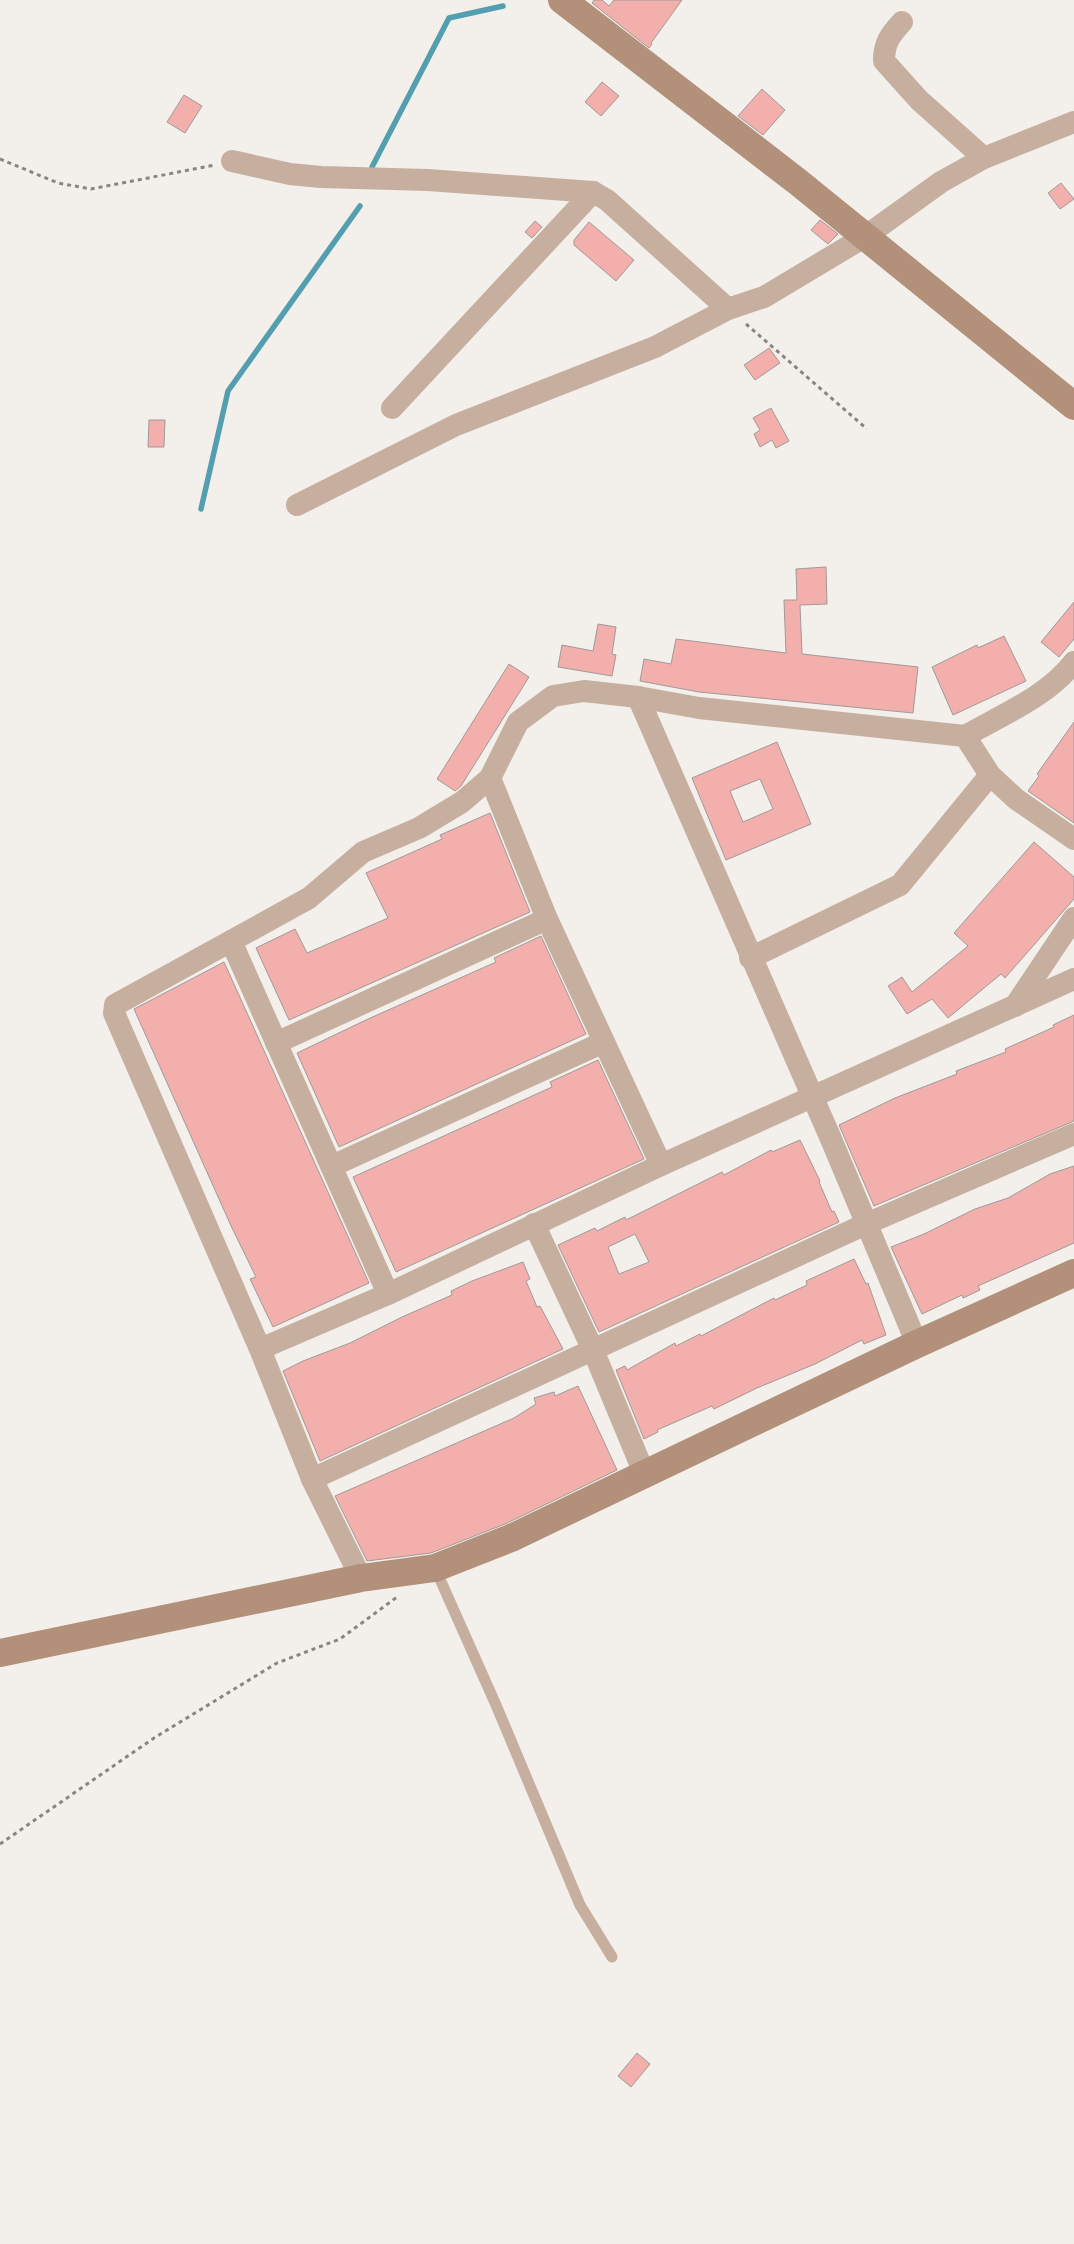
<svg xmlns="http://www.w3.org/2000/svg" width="1074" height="2244" font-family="'Nunito Sans',sans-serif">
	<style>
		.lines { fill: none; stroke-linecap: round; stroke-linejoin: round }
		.stream { stroke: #539faf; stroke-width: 5.5 }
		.building { fill: #f2afab; stroke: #a09a99; fill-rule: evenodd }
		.path { stroke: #888583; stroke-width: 3; stroke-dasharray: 4 4; stroke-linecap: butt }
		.lane { stroke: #c7afa0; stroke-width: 11 }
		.street { stroke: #c7afa0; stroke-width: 22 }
		.secondary { stroke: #b29079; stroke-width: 28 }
	</style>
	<rect width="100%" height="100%" fill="#f3efeb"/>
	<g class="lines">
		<g class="stream">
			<path d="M372,167L449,18L503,6"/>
			<path d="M201,509L228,391L360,206"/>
		</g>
	</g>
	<g class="building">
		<path d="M594,0H602L609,6L614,0H682L651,43L652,44L649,48L592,3Z"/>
		<path d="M602,82L619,96L601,116L585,102Z"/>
		<path d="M762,89L785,110L763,135L738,116Z"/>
		<path d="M184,95L202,106L185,133L167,122Z"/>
		<path d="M1061,183L1074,199L1060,209L1048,193Z"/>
		<path d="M820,220L838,234L828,244L811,230Z"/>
		<path d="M535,221L542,227L532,238L525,232Z"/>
		<path d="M589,222L634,260L616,281L574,245V240Z"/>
		<path d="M769,348L780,363L755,380L744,365Z"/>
		<path d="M771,408L789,441L776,448L772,440L760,447L754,434L760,430L753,418Z"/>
		<path d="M149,420H165L164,447H148Z"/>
		<path d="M826,567L827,604L800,605L802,654L918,667L913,713L699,692L640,681L644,659L671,664L676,639L786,653L784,600H797L796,569Z"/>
		<path d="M1074,602V639L1059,657L1041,642Z"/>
		<path d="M598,624L616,627L612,654L616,655L612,676L558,667L562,645L593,651Z"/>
		<path d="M1004,636L1026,681L953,715L932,667L977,645L978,648Z"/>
		<path d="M509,664L529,677L461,786L455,791L437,779Z"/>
		<path d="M1074,722V823L1028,791L1039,776L1037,774Z"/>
		<path d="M777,742L811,824L726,860L692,778ZM760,779L773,809L743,822L730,791Z"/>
		<path d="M490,813L530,912L289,1020L256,948L295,929L307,953L388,918L366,873L442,839L440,835Z"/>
		<path d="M1034,842L1074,877V899L1005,978L1001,974L948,1018L932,999L907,1014L888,986L902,977L912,992L968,946L954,933Z"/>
		<path d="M541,936L586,1034L339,1147L297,1053L368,1019L496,962L494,958Z"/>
		<path d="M224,962L369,1283L273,1327L250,1279L256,1277L232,1228L134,1009Z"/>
		<path d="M1074,1015V1121L874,1206L839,1125L895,1098L957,1074L956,1071L1006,1052L1005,1049L1054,1027L1053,1025Z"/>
		<path d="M598,1060L644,1159L396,1272L353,1177L552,1087L550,1082Z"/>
		<path d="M800,1140L820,1181L819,1182L832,1212L834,1211L839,1222L599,1332L558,1245L595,1228L597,1231L625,1217L626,1220L722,1172L724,1175L771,1150L772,1152ZM635,1234L649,1262L619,1274L608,1247Z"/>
		<path d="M1074,1166V1243L978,1286L980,1290L963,1298L962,1295L922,1314L891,1247L924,1234L975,1209L1008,1198L1050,1174Z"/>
		<path d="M854,1259L866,1284L868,1283L886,1335L864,1344L862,1340L815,1364L757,1388L714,1409L712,1406L657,1430L658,1432L644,1439L616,1370L625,1366L627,1370L675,1343L676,1346L700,1334L701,1336L774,1298L775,1300L807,1285L806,1281Z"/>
		<path d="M523,1262L530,1279L526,1281L537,1307L540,1306L563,1349L320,1461L283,1371L303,1361L350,1343L402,1317L452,1295L451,1291L472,1281Z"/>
		<path d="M578,1386L617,1470L505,1524L431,1553L367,1561L335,1496L514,1418L536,1404L534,1398L554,1392L555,1396Z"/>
		<path d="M637,2053L650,2064L631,2087L618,2076Z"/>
	</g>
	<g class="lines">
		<g class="path">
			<path d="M0,159L58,183L91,189L215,165"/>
			<path d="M746,324L867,429"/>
			<path d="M0,1844L154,1738L277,1663L340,1639L397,1597"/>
		</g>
		<path class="lane" d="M435,1568L496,1705L580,1905L612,1957"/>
		<g class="street">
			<path d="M902,22C890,35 884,43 884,61L919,100L984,158"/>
			<path d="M232,161L290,174L321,177L428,180L593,192"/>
			<path d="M392,408L593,192L607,200L728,309"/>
			<path d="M297,505L456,425L655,347L728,309L764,297L866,236L941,182L984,158L1074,122"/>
			<path d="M638,697L831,1139L917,1344"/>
			<path d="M965,736C1002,715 1048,696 1074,662"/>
			<path d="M490,778L547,919L661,1165"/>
			<path d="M231,941L388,1294"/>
			<path d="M750,958L900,885L990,775"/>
			<path d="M1015,1006L1074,918"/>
			<path d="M276,1043L547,919"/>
			<path d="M332,1166L604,1042"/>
			<path d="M534,1224L593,1350L644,1473"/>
			<path d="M260,1349L388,1294L661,1165L1074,979"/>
			<path d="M312,1479L866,1224L1074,1134"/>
			<path d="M361,1578L312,1479L260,1349L114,1013L115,1005L309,898L363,852L419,828L462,802L490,778L518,722L553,696L584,691L638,697L699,708L965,736L990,775L1016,799L1074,839"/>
		</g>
		<g class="secondary">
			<path d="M562,0L798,182L1074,406"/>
			<path d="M0,1653L361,1578L435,1568L511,1538L917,1344L1074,1273"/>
		</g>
	</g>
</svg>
